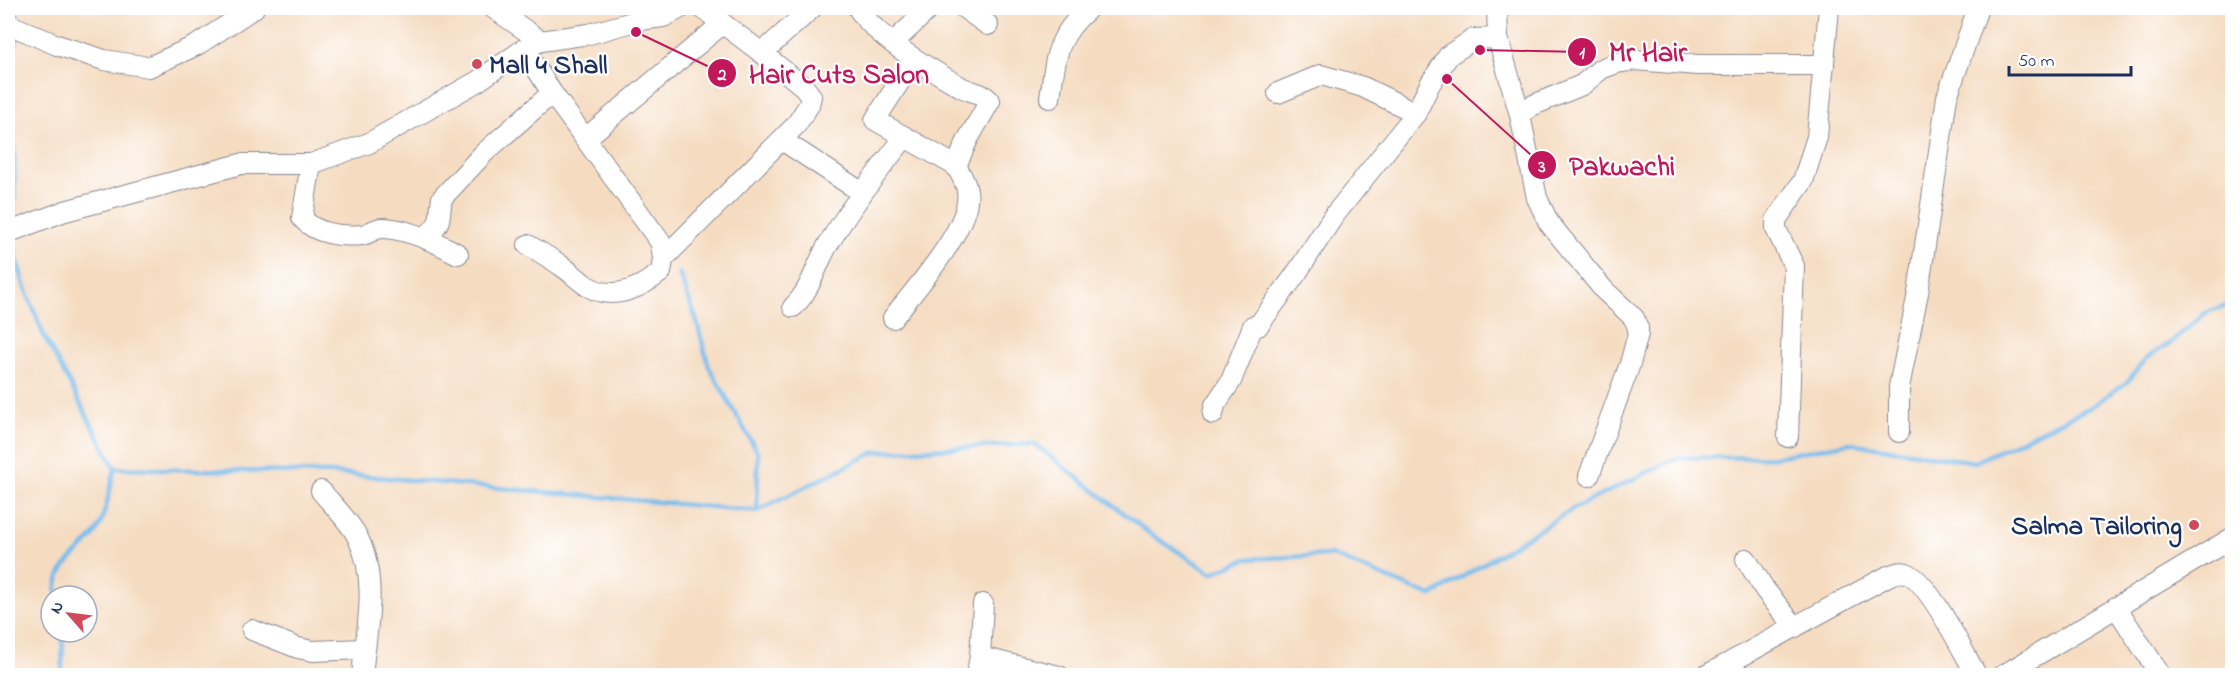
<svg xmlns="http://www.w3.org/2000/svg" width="2240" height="683" font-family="'Indie Flower',sans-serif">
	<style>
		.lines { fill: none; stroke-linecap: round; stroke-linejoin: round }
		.stream { stroke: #74baeb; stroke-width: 4.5 }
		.minor-casing { stroke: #888690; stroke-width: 22 }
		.minor { stroke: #fff; stroke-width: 20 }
		.poi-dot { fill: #d1495b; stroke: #fff; stroke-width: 2 }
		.labels { text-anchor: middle; stroke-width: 4.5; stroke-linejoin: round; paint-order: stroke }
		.poi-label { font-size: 27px; font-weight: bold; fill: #1b2f5e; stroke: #fff; text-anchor: start }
		.leader { fill: none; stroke: #c2185b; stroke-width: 2 }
		.callout-dot { fill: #c2185b; stroke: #fff; stroke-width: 2 }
		.mark-label { font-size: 18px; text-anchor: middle; font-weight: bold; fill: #fff }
		.callout-label { font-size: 28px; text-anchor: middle; font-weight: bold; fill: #c2185b; stroke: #fff; stroke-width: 4.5; stroke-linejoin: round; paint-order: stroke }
	</style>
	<rect width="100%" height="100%" fill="#fff"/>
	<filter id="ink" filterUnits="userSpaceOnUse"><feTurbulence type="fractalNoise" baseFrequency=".0167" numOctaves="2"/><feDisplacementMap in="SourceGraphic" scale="12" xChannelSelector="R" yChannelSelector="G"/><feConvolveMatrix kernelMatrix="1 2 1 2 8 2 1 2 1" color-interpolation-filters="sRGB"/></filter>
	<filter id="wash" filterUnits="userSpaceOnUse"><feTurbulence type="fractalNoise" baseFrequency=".008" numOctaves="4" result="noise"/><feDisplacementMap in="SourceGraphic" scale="24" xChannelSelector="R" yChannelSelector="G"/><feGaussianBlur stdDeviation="1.35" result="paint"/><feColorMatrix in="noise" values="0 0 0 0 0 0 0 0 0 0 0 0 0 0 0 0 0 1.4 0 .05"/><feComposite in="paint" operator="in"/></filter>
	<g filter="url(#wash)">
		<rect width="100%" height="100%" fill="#f5dcc1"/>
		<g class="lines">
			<g class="stream">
				<path d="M17,8V22"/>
				<path d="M13,225C16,191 14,157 13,122C12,95 5,58 20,34"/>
				<path d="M12,240L24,285L44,336L115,468L332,473L757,511L875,452L1034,444L1149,533L1212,573L1247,559L1331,555L1431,596L1573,509L1676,458L1774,457L1849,443L1975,462L2091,407L2127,382L2147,358L2173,341L2205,313L2232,303"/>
				<path d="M679,273L696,319L709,367L758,453L757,511"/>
				<path d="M57,596C52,563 89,550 99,527C107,509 110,487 115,468"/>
				<path d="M60,676L62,673L63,632"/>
			</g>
		</g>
	</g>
	<g filter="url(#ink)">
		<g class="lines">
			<defs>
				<g id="minor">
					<path d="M493,8L541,41"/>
					<path d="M858,8C877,39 929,68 961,87C970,92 984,93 990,101L968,139L956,166C960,173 966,182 967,191C973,226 914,290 893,318"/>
					<path d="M964,8L988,25"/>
					<path d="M1497,8L1498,38L1520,115L1537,198L1549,223L1604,290L1634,318L1638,328V334L1630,364L1589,476"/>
					<path d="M8,24L57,45L104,60L149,67L197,45L254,8"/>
					<path d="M894,42L930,8"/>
					<path d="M524,49L552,93L661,243L663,259L661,272C641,288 614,301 589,287C580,282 572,273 563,267C552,259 540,252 528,245"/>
					<path d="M762,53L812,8"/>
					<path d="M914,59L875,120L956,166"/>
					<path d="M1278,93L1321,75L1363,87L1416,113"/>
					<path d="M1050,98C1056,55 1056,37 1089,8"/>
					<path d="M1520,115L1531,106L1582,85L1601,69L1617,63L1635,60L1698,65H1824"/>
					<path d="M586,138L722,24"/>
					<path d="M782,140L861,192"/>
					<path d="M311,164L302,218C315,234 342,237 362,235C370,234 375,227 384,228C407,229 438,243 458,254"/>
					<path d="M8,235L12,231L65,211L241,164H311L369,143L478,81L524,49L541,41L589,34L640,20L663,17L681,8"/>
					<path d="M425,238C444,220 438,221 442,198L484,153L552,93"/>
					<path d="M663,259L796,125L809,105L811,96L804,87L762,53L702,8"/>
					<path d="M793,307C812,289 816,264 829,243C852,205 878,171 905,137"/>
					<path d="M1213,414L1215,405L1231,381L1253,326H1258L1296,274L1333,217L1416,113L1430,84L1449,55L1474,39L1498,38"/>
					<path d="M1899,432V387L1918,293L1947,97L1978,8"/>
					<path d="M1788,437L1794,266L1776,229V220L1803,181L1817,137L1829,8"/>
					<path d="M321,491C332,504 351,523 358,538C379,581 366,631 362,676"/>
					<path d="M1746,559L1765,590L1795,627"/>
					<path d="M2116,607L2161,676"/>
					<path d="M252,630L298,648L313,651L364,649"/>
					<path d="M980,657L1059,676"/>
					<path d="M976,676L980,657L983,604"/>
					<path d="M1705,676L1888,576C1894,574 1900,571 1906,573C1928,579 1964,654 1977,676"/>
					<path d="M2002,676L2232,538"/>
				</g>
			</defs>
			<use href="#minor" class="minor-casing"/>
			<use href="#minor" class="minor"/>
		</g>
	</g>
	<g class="poi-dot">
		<circle cx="477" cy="64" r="6"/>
		<circle cx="2194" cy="525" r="6"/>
	</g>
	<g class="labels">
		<g class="poi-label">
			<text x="489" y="73">Mall 4 Shall</text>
			<text x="2182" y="534" text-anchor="end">Salma Tailoring</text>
		</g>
	</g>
	<path class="leader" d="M1480 50L1582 52M636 32L722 73M1447 79L1542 165"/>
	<g class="callout-dot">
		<circle cx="1480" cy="50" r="6"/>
		<circle cx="636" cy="32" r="6"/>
		<circle cx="1447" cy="79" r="6"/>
		<circle cx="1582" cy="52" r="15"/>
		<circle cx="722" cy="73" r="15"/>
		<circle cx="1542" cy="165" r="15"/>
	</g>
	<g class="mark-label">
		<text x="1582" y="58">1</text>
		<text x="722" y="80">2</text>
		<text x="1542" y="172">3</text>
	</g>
	<g class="callout-label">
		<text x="1648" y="61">Mr Hair</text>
		<text x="839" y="83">Hair Cuts Salon</text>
		<text x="1622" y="175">Pakwachi</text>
	</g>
	<rect width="2240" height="683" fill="none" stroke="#fff" stroke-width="30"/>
	<g transform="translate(69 614) rotate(298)"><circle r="28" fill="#ffffff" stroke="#a4acbf" stroke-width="1.5"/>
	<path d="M0-4.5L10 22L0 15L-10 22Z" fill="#d1495b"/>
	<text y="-9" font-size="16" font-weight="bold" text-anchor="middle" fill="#1b2f5e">N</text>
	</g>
	<path d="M2009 66v9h122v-9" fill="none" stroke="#1b2f5e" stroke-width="3"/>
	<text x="2018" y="66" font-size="18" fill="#1b2f5e" stroke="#ffffff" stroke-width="4.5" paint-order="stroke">50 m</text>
</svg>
